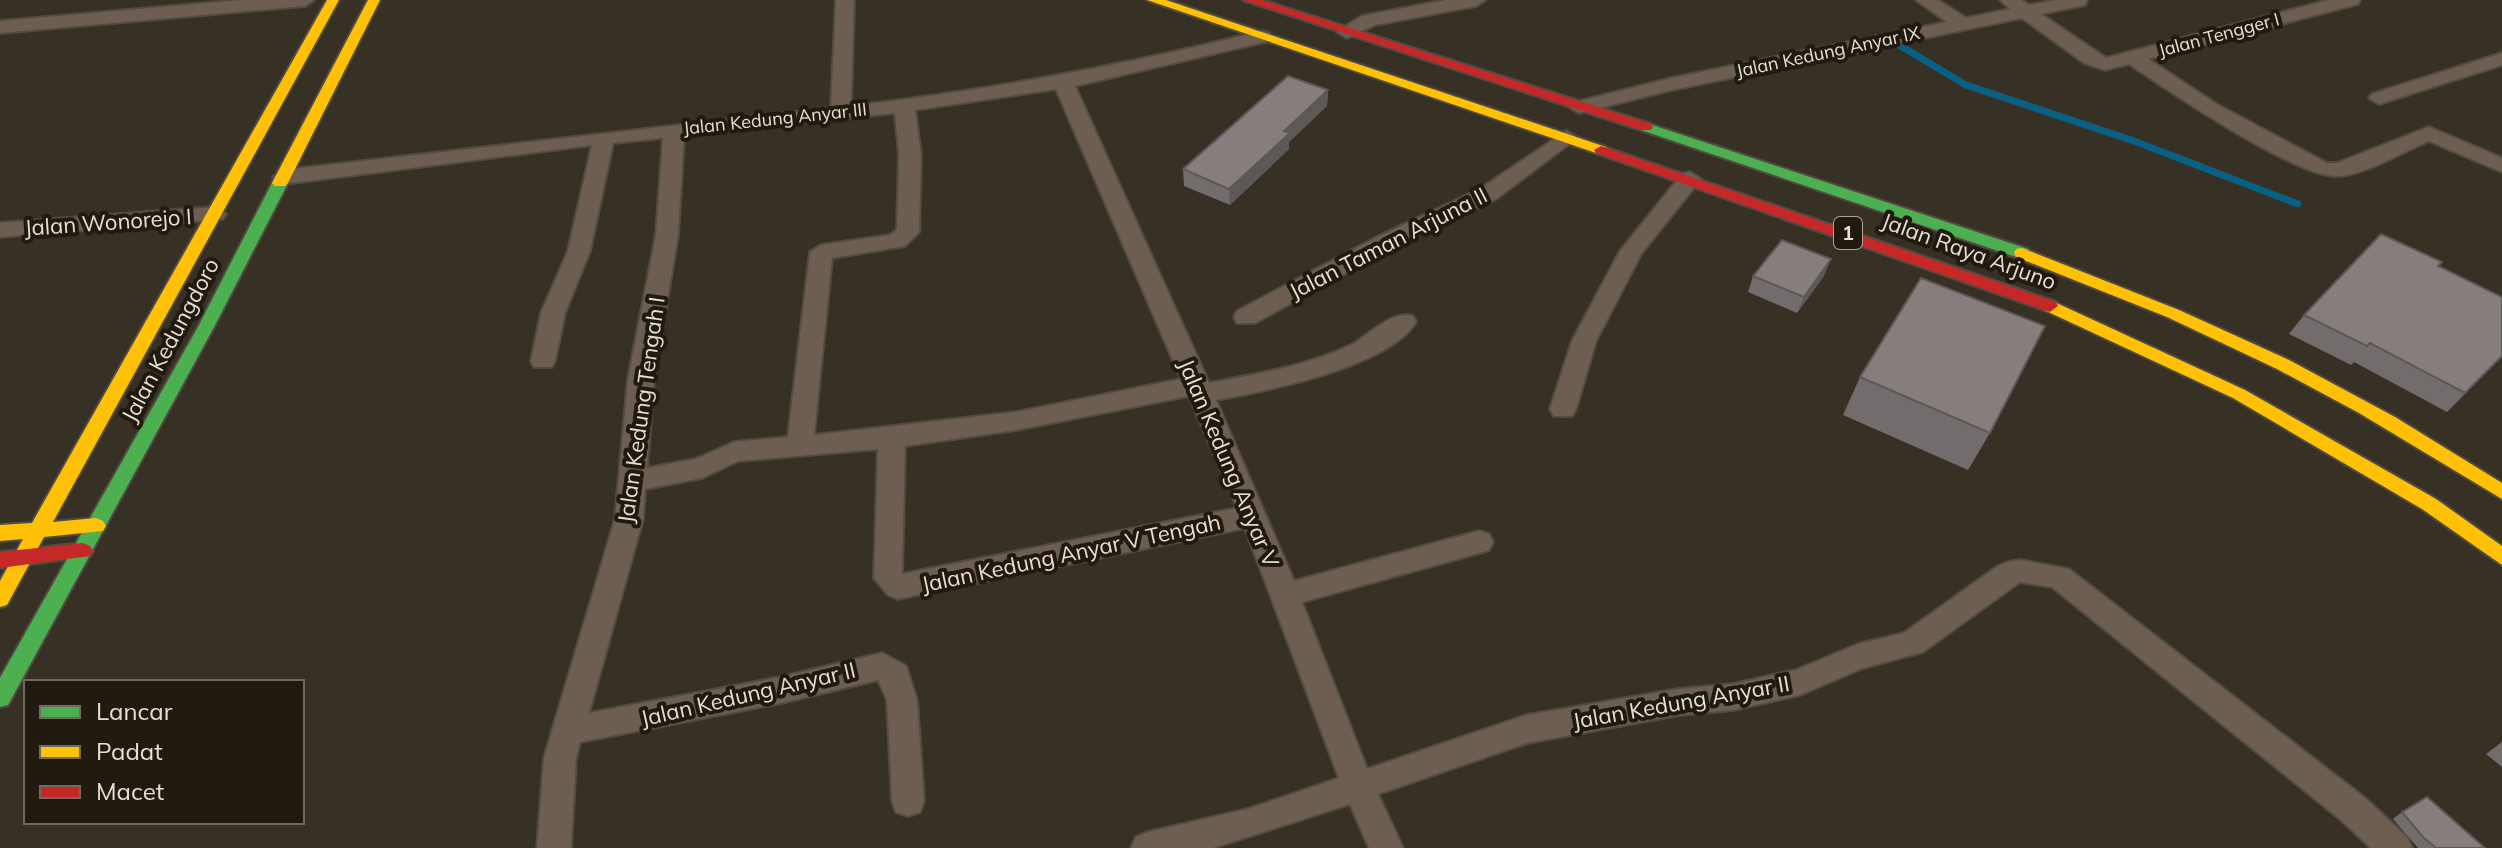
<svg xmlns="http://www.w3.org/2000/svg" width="2502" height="848" font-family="Mulish,sans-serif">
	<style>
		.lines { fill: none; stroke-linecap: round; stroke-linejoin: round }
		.stream { stroke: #096085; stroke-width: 7 }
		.street-casing { stroke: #514b42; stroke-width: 4 }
		.fast-casing { stroke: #514b42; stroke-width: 4 }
		.slow-casing { stroke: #514b42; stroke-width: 4 }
		.jam-casing { stroke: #514b42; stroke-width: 4 }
		.street { fill: #6c5e50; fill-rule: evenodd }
		.fast { fill: #4caf50; fill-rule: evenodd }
		.slow { fill: #ffc107; fill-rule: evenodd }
		.jam { fill: #c62828; fill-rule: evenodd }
		.wall { fill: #726c6c }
		.shaded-wall { fill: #5d5858 }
		.building { fill: #857e7d; stroke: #5d5858; stroke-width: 2 }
		.labels { text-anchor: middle; stroke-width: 8; stroke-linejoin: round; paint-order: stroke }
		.far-street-label { font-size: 18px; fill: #e7dfd2; stroke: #201a11 }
		.shield { fill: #201a11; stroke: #aba498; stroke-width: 2 }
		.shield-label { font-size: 20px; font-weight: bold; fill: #e7dfd2 }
		.street-label { font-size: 22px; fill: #e7dfd2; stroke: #201a11 }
	</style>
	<rect width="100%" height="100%" fill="#363025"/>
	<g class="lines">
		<path class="stream" d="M1899,40L1894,42L1966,85L2134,141L2298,204"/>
		<defs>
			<g id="street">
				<path d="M242,0H314L305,6L0,33V21Z"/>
				<path d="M836,0H854L851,106C990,90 1126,65 1262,31L1269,33L1272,37L1269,41L1075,86L1209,383C1257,374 1308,366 1353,344C1370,334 1392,310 1413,316L1416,322C1389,367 1266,391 1216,400L1294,581L1479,531L1489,534L1493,542L1489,550L1479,553L1302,602L1367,769L1527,715L1679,689L1733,684L1796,670L1858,644L1904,633L1998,566L2008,562L2020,560L2069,569L2365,798L2407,837L2412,848H2371L2341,820L2052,587L2020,582L1923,652L1863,668L1800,695L1733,710L1679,715L1527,743L1378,794L1403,848H1369L1350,804L1213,848H1131L1136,837L1148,832L1248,809L1339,778L1245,528L898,599L888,595L874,578L878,449L738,461L702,478L645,489L643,519L589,713L781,677L882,653L906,666L917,700L924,801L920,812L908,816L896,812L892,801L887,700L878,680L781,703L580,742L576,758L571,848H537L544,758L615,519L628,379L656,235L663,138L613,143L590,251L565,313L555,361L552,367H534L531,361L541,313L568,251L592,145L284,184L273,177L284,170L831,108ZM1056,89L1181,379L1016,412L814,435L832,258L905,246L919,232L921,155L915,110ZM895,113L899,155L897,230L890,235L821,245L810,252L788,437L734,442L696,459L647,468L654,379L678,235L684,135ZM1189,396L1237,508L902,574L905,446L1016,430Z"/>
				<path d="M1446,0H1485L1476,6L1375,25L1347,38L1337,32L1362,16Z"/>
				<path d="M1916,0H1938L1966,18L2010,9L2000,0H2021L2029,5L2056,0H2087L2085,5L2041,14L2106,58L2329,0H2360L2358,4L2148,59L2218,105L2327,163H2337L2429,127L2502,158V172L2429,141C2405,151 2362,176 2338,176C2296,178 2168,90 2129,64L2105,70L2084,63L2022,18L1672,90L1579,113L1569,107L1572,103L1672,78L1947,22Z"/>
				<path d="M2502,53V65L2379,104L2369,98L2372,94Z"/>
				<path d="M1566,131L1576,137L1573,141L1496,199L1395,246L1255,323H1237L1234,317L1237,311L1379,236L1480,189Z"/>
				<path d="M1690,172L1701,179L1641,254L1596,341L1576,409L1572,416H1554L1550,409L1572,341L1620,251L1682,174Z"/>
				<path d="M215,207L226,214L223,219L0,237V223Z"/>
			</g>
			<g id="fast">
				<path d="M1646,123L2028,249L2030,253L2022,258L2016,257L1641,130L1639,127Z"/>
				<path d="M280,178L288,183L214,327L8,705L0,707V678L198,327L272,183Z"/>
			</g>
			<g id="slow">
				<path d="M327,0H339L53,522L96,518L103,521L106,526L103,531L44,537L7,605L0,607V581L23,539L0,541V525L32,523Z"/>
				<path d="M368,0H380L288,183L285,186H275L272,183Z"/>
				<path d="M1147,0H1166L1606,147L1608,150L1601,154L1596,153Z"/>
				<path d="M2022,248L2179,310L2289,360L2395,417L2502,483V499L2359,413L2277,369L2167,317L2016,257L2014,253L2016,249Z"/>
				<path d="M2050,300L2245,390L2436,499L2502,546V565L2422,509L2233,398L2044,310L2042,306L2044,302Z"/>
			</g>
			<g id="jam">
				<path d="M1243,0H1262L1651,124L1653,127L1651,130H1641Z"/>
				<path d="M1601,146L2056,302L2058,306L2050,312L2044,310L1596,153L1594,150Z"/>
				<path d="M83,543L90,546L93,551L90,556L0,568V552Z"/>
			</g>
		</defs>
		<use href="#street" class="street-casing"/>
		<use href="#fast" class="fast-casing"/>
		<use href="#slow" class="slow-casing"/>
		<use href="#jam" class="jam-casing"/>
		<use href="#street" class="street"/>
		<use href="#fast" class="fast"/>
		<use href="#slow" class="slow"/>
		<use href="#jam" class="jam"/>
	</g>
	<g class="wall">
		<path d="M1328,90L1327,106L1289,142V149L1230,205L1184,186L1183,169Z"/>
		<path d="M2438,266L2502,357L2447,412L2354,362L2351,365L2289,334L2304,315Z"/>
		<path d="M1753,276H1824L1797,313L1748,292Z"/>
		<path d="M1860,377L1990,433L1968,470L1843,415Z"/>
		<path d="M2502,742V767L2486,754Z"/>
		<path d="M2402,812L2485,848H2418L2393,819Z"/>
	</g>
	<g class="shaded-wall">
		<path d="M1328,90L1327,106L1289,142V149L1230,205L1229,189L1284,131Z"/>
		<path d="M1831,259L1824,276L1797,313L1804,297Z"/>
		<path d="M2502,356V357L2447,412L2465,393Z"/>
	</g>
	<g class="building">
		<path d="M1288,76L1328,90L1284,131L1290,133L1229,189L1183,169Z"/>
		<path d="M2381,234L2442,262L2438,266L2502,297V356L2465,393L2370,343L2367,346L2304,315Z"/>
		<path d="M1782,240L1831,259L1804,297L1753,276Z"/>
		<path d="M1921,278L2045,326L1990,433L1860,377Z"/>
		<path d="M2427,797L2485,848H2436L2423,837L2402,812Z"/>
	</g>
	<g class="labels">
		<g class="far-street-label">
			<text transform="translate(2219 35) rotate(-15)" y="6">Jalan Tengger I</text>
			<text transform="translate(1828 52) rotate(-12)" y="6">Jalan Kedung Anyar IX</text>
			<text transform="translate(775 119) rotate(-6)" y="6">Jalan Kedung Anyar III</text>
		</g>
		<rect class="shield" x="1834" y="217" width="28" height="32" rx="6"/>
		<g class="shield-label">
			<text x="1848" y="240">1</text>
		</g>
		<g class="street-label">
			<text transform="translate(108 222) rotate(-4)" y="8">Jalan Wonorejo I</text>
			<text transform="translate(1388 243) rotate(-27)" y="8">Jalan Taman Arjuna II</text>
			<text transform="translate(1969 251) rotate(20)" y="8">Jalan Raya Arjuno</text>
			<text transform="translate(170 340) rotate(-62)" y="8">Jalan Kedungdoro</text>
			<text transform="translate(641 410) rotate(-82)" y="8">Jalan Kedung Tengah I</text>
			<text transform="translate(1229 463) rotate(67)" y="8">Jalan Kedung Anyar V</text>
			<text transform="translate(1071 553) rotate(-12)" y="8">Jalan Kedung Anyar V Tengah</text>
			<text transform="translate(748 694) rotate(-13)" y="8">Jalan Kedung Anyar II</text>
			<text transform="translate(1681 702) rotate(-10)" y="8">Jalan Kedung Anyar II</text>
		</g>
	</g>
	<rect x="24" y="680" width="280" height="144" fill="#201a11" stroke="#70695e" stroke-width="2"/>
	<rect x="40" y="706" width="40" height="12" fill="#4caf50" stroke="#70695e" stroke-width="2"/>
	<text x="96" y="720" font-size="24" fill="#e7dfd2">Lancar</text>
	<rect x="40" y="746" width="40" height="12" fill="#ffc107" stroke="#70695e" stroke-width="2"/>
	<text x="96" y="760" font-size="24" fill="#e7dfd2">Padat</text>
	<rect x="40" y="786" width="40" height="12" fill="#c62828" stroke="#70695e" stroke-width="2"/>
	<text x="96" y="800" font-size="24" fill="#e7dfd2">Macet</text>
</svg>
